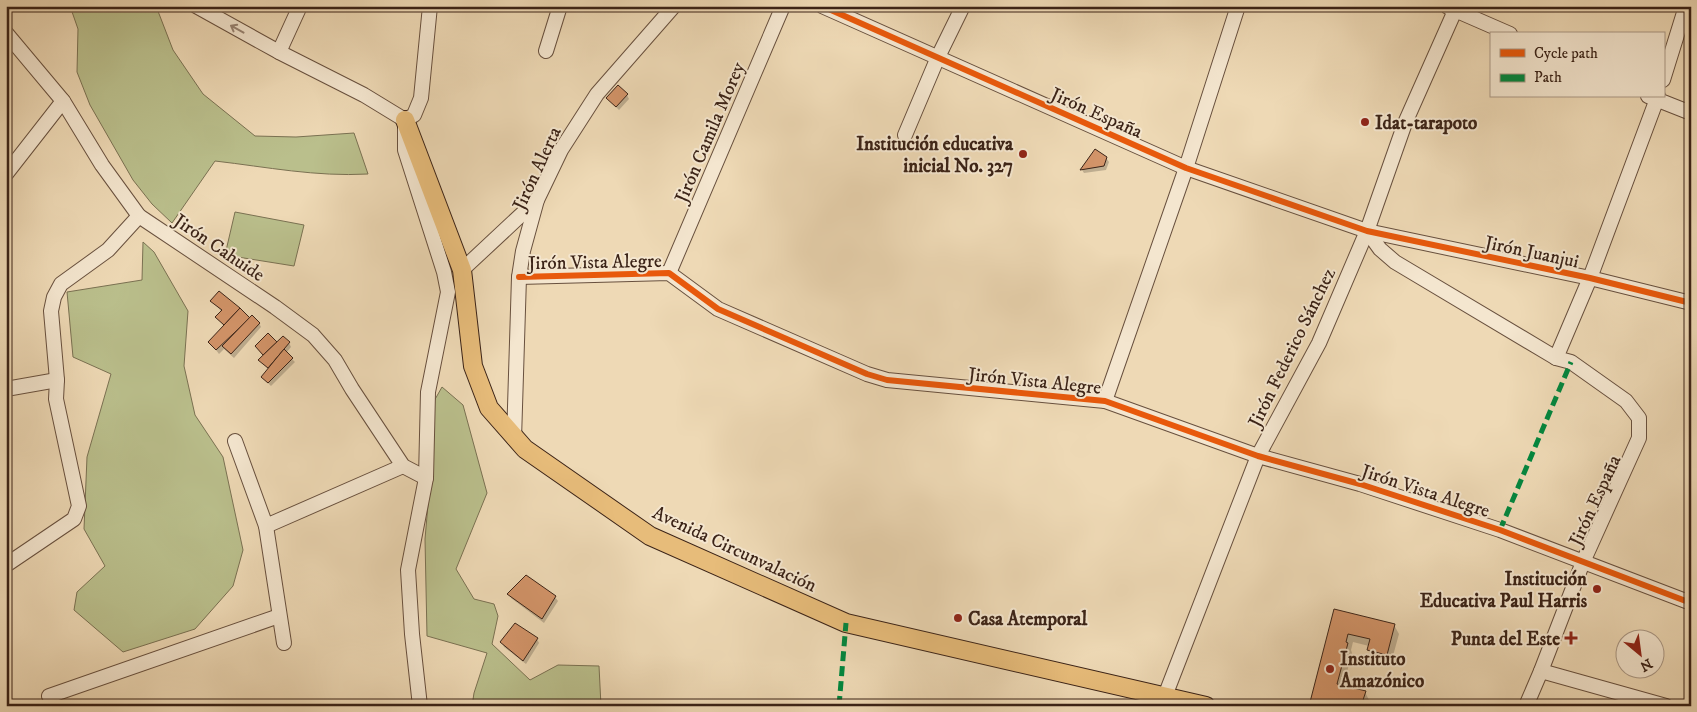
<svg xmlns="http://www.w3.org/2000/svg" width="1697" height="712" font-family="'IM FELL DW Pica',serif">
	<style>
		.green { fill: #babf8c; stroke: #7a7152 }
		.shadow { fill: #0003 }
		.building { fill: #d39469; stroke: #3b2317 }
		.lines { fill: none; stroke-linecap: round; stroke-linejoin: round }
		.minor-casing { stroke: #68503e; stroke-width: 16 }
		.major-casing { stroke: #3b2317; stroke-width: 20 }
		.minor { stroke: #f4e6cf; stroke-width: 14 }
		.major { stroke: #e7bc7a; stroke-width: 18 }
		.quiet { stroke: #00873e; stroke-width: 5; stroke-dasharray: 10 5; stroke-linecap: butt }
		.cycleway-casing { stroke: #f4e6cf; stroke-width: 9 }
		.cycleway { stroke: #e8590c; stroke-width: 6 }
		.oneway { stroke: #988473 }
		.poi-dot { fill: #8f2418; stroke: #f4e6cf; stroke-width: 2 }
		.labels { text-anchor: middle; stroke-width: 4; stroke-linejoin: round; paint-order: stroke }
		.street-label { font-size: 19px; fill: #3b2317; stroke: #f4e6cf }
		.poi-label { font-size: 19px; font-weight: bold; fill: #3b2317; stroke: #f4e6cf; text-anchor: start }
	</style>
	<rect width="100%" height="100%" fill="#eed9b5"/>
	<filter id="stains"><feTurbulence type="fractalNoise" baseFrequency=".004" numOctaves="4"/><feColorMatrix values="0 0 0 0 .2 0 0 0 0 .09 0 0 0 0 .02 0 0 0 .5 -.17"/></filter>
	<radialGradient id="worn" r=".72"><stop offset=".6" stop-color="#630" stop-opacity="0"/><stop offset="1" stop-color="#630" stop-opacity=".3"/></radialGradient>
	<g class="green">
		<path d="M70,6H156L173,50L203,94L255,136L296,137L354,133L368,174C316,177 267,167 215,161L172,223L152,204L133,180L90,105L77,72L78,29Z"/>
		<path d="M235,212L304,225L294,266L225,255Z"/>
		<path d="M143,242L154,252L188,311L184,366L195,415L223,457L243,550L233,586L195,629L123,652L74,610L77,592L105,566L84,529L87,457L111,374L73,357L67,292L142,280Z"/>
		<path d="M442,387L463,405L487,493L456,569L474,599L494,604L498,616L492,644L530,680L558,665L599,666L601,706H472L474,693L487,653L427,636L425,539L432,459L429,410Z"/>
	</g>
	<g class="shadow">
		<path d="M627,95L629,99L619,110L608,99Z"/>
		<path d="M1106,158L1109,162L1106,170L1084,173L1082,170Z"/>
		<path d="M219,293L240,309L250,320L259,323L261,327L234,358L224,349L219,354L210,342L225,327L217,317L222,312L212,301Z"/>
		<path d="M277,343H289L291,347L286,353L295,362L271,386L262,377L269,370L260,360L264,356L259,350Z"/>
		<path d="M509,594L555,597L558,601L544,623L511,598Z"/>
		<path d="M1335,610L1394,625L1399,634L1391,663L1373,659L1368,650L1369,646L1353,642L1351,650L1352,653L1343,687L1365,692L1372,706H1310Z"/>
		<path d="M537,639L539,643L526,664L504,647L502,642Z"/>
	</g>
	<g class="building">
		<path d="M618,85L628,94L616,107L606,98Z"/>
		<path d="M1095,149L1107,157L1104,166L1080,170Z"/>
		<path d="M219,291L240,308L224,325L215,317L222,310L210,301Z"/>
		<path d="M240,308L250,318L216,350L208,342Z"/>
		<path d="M252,315L260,323L231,354L222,346Z"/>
		<path d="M268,333L277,342L263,355L255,346Z"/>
		<path d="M283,336L290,342L268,368L258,360Z"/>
		<path d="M284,349L293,358L268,383L261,377Z"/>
		<path d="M526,575L556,596L542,619L507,594Z"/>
		<path d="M1334,609L1395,624L1387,655L1367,650L1370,639L1348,634L1346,642L1348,643L1337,684L1366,691L1363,700L1371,702L1370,706H1309Z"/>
		<path d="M515,623L538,638L523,661L500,642Z"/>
	</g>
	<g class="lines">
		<defs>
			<g id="minor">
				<path d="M196,6L279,52L364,95L405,120"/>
				<path d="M822,6L1186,168L1367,231L1590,278L1691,303"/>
				<path d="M1448,7L1510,34"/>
				<path d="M6,33L63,101L102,165L139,216L275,307L313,335L335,360L352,389L403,466L426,478"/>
				<path d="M546,51L560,6"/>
				<path d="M279,52L300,6"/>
				<path d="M1663,80L1686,6"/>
				<path d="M1648,96L1691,113"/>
				<path d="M405,120L414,115L421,98L430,6"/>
				<path d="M405,126V150L444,272L448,292L428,392L426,478L408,570L412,634L420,706"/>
				<path d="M905,135L938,57L963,6"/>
				<path d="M6,174L63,101"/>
				<path d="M1367,231L1380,249L1395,262L1556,358L1571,362L1626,401L1639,418V438L1583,562L1541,671L1526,706"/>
				<path d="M462,270L537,200"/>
				<path d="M669,273L783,6"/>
				<path d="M519,277L669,273L718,309L867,374L887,380L1105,401L1258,456L1360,484L1500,530L1691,603"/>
				<path d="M1556,358L1590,278L1658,96"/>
				<path d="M6,389L57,380"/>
				<path d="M1105,401L1186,168L1238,6"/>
				<path d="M514,439L519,277L523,251L537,200L561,150L597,94L674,6"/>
				<path d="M235,441L266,526L403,466"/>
				<path d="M266,526L284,643"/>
				<path d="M6,565L74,519L79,506L56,399L57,380L51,311L54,297L61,284L108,250L139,216"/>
				<path d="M1541,671L1666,706"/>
				<path d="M49,696L279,616"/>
				<path d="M1163,706L1165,696L1258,456L1319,343L1367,231L1405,123L1457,6"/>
			</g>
			<path id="major" d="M405,120L462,270L473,366L489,408L525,449L650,536L846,623L1206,706"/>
		</defs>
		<use href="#minor" class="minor-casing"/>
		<use href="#major" class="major-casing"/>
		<use href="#minor" class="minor"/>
		<use href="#major" class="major"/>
		<g class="quiet">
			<path d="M1500,530L1571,362"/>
			<path d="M839,706L846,623"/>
		</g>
		<defs>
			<g id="cycleway">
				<path d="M822,6L1186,168L1367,231L1590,278L1691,303"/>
				<path d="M519,277L669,273L718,309L867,374L887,380L1105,401L1258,456L1360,484L1500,530L1691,603"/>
			</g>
		</defs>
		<use href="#cycleway" class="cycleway-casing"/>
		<use href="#cycleway" class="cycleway"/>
	</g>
	<defs><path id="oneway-shaft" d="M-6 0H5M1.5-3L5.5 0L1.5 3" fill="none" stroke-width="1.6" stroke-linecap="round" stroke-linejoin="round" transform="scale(1.25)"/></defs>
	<use class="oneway" href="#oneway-shaft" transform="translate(237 29) rotate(-151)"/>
	<g class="poi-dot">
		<circle cx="1365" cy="122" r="5"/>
		<circle cx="1023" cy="154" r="5"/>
		<circle cx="1597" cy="589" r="5"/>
		<circle cx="958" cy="618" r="5"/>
		<path d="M1568.5 630.5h5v5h5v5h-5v5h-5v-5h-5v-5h5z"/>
		<circle cx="1330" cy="669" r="5"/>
	</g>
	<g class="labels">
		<g class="street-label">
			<text transform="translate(1097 112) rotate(24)" y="7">Jirón España</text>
			<text transform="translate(709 132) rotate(-67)" y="7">Jirón Camila Morey</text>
			<text transform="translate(536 168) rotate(-65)" y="7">Jirón Alerta</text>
			<text transform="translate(220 247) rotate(34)" y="7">Jirón Cahuide</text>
			<text transform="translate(1532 251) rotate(12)" y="7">Jirón Juanjui</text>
			<text transform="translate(595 261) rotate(-1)" y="7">Jirón Vista Alegre</text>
			<text transform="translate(1291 347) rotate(-64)" y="7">Jirón Federico Sánchez</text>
			<text transform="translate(1035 380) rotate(6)" y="7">Jirón Vista Alegre</text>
			<text transform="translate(1426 490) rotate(18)" y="7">Jirón Vista Alegre</text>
			<text transform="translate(1594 500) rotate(-65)" y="7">Jirón España</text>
			<text transform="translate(735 548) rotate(25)" y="7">Avenida Circunvalación</text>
		</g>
		<g class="poi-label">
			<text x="1375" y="129">Idat-tarapoto</text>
			<text x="1013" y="150" text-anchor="end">Institución educativa<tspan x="1013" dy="22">inicial No. 327</tspan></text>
			<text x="1587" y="585" text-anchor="end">Institución<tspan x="1587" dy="22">Educativa Paul Harris</tspan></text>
			<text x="968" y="625">Casa Atemporal</text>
			<text x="1560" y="645" text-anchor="end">Punta del Este</text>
			<text x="1340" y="665">Instituto<tspan x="1340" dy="22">Amazónico</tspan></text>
		</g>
	</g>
	<rect width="1697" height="712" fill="none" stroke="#eed9b5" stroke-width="25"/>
	<rect x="8" y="8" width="1682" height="697" fill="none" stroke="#3b2317" stroke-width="2.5"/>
	<rect x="12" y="12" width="1672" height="687" fill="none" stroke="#3b2317"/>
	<rect x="1490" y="32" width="175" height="65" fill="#f4e6cf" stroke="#aa9885"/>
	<rect x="1500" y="49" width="25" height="8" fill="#e8590c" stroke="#aa9885"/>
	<text x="1534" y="58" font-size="15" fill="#3b2317">Cycle path</text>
	<rect x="1500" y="74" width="25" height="8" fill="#00873e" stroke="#aa9885"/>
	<text x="1534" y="82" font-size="15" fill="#3b2317">Path</text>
	<g transform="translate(1640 654) rotate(151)"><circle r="24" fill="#f4e6cf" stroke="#aa9885"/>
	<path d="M0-4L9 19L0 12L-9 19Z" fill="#8f2418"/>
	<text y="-8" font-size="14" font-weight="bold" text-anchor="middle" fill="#3b2317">N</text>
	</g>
	<rect width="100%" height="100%" filter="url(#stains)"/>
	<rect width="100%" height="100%" fill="url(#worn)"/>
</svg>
